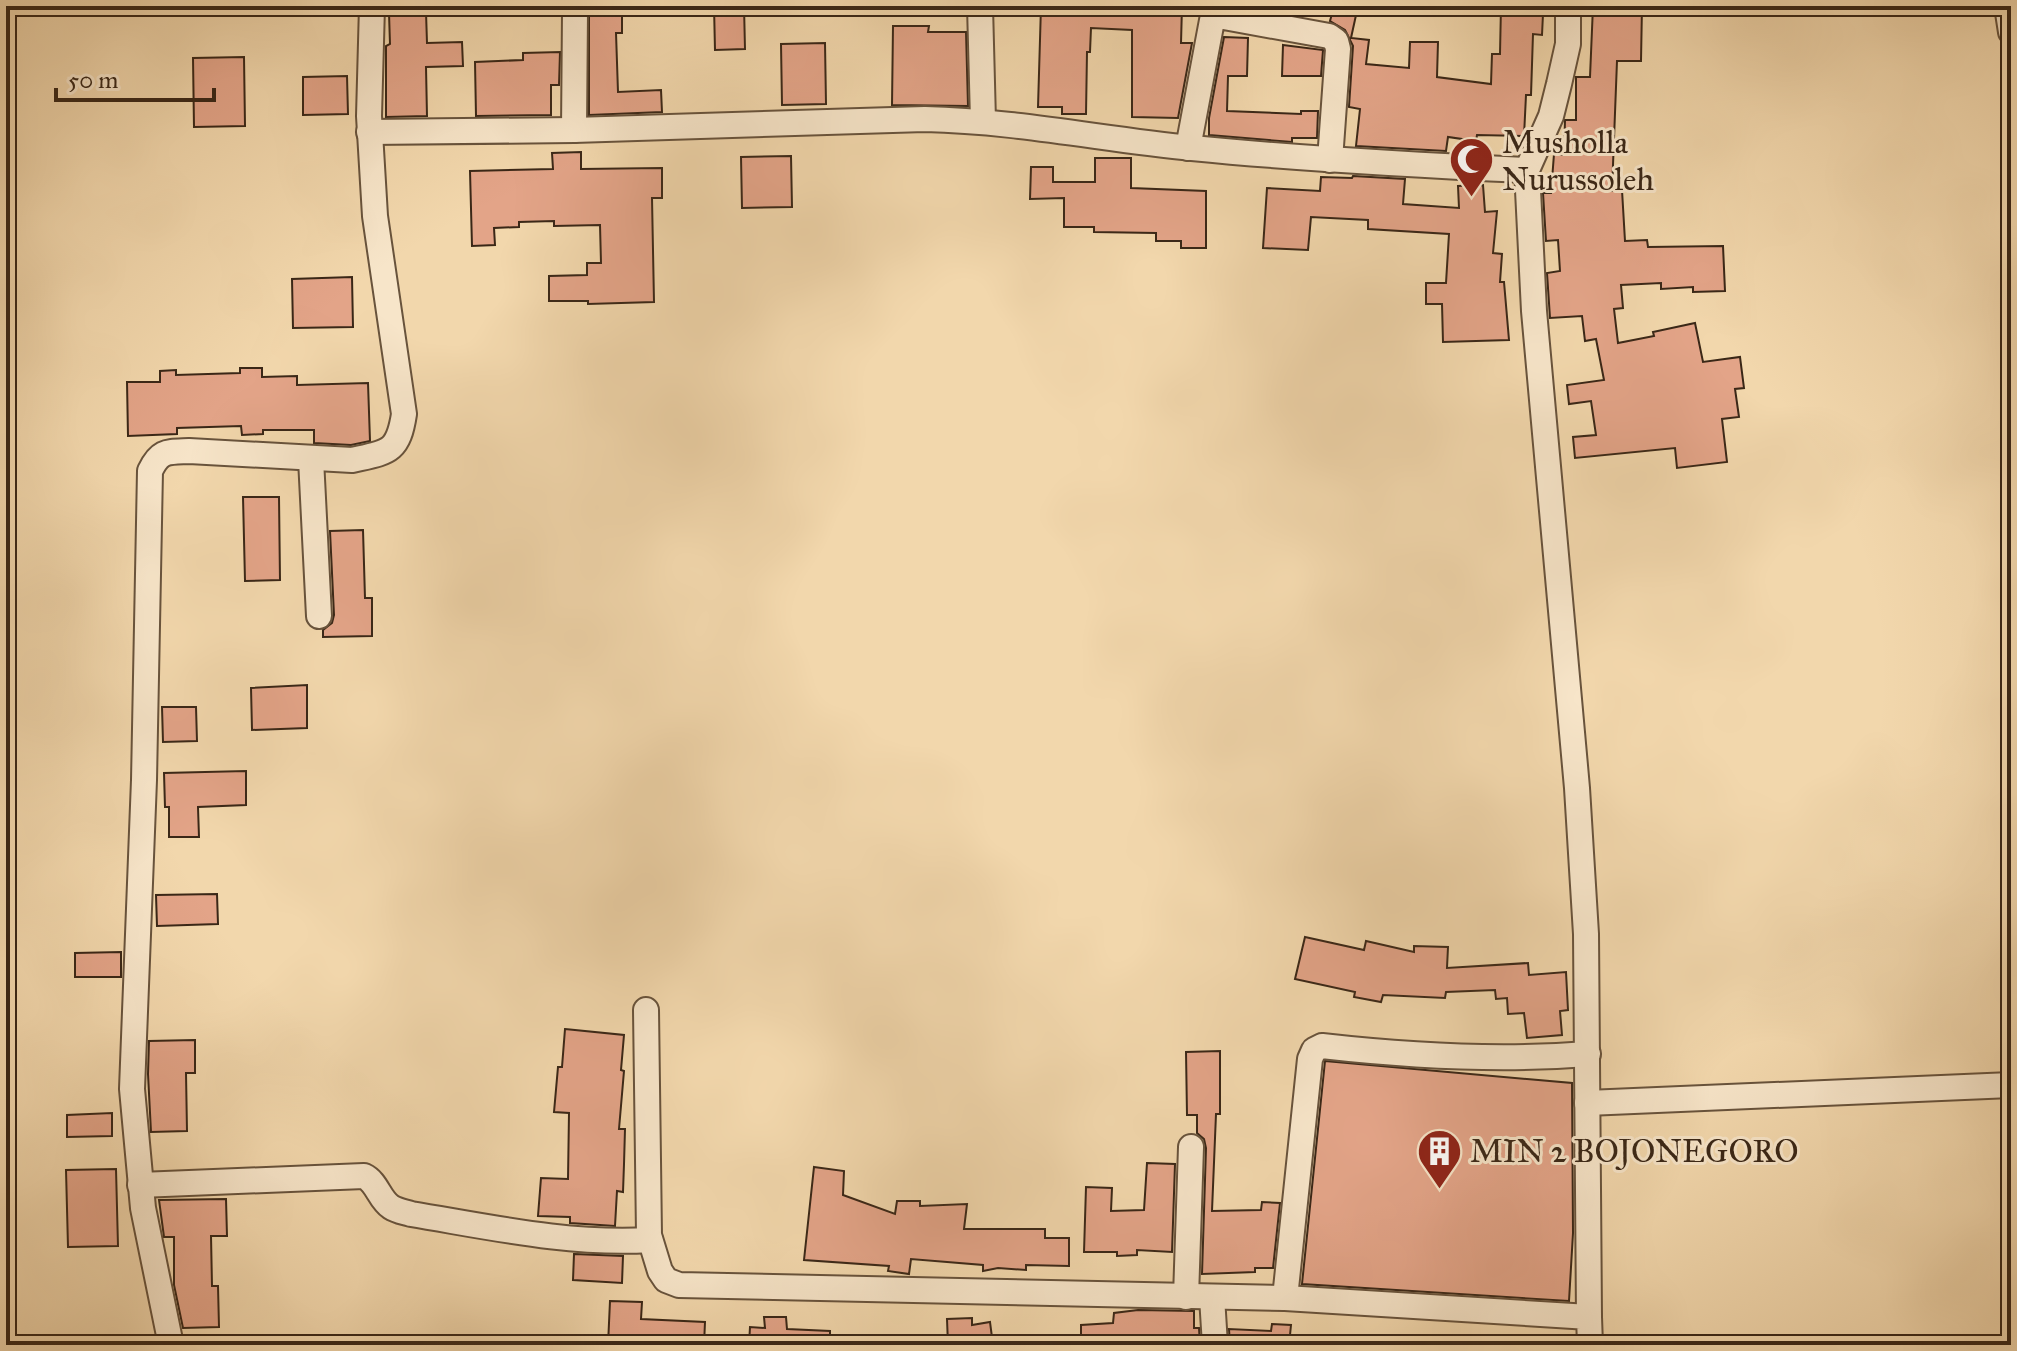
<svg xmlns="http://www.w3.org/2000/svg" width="2017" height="1351" font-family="'IM FELL Great Primer',serif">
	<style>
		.building { fill: #e3a488; stroke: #3a2717; stroke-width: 2 }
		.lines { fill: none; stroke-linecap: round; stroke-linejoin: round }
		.street-casing { stroke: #68533c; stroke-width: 28 }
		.street { stroke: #f7e5c9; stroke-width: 24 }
		.labels { text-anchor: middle; stroke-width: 6; stroke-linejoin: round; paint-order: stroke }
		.poi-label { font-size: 32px; fill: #3a2717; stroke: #f7e5c9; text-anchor: start }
	</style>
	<rect width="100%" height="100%" fill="#f2d7ac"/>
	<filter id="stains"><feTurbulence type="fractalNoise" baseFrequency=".0025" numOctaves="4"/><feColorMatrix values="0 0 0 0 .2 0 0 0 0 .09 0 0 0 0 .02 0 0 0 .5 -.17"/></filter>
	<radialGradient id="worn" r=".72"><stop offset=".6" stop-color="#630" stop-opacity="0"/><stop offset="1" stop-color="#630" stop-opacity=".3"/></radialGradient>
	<g class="building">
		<path d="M589,6H622V33H616L618,92L661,90L662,112L589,115Z"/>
		<path d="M714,6H744L745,49L715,50Z"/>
		<path d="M1041,6H1182L1181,43H1192L1178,118L1132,117V30L1091,28L1090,52H1087L1086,114H1062V107H1038Z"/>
		<path d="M1334,6H1358L1351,38L1369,40L1366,64L1409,68L1410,42H1438L1437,77L1491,84L1492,54H1500L1501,6H1539V14H1543L1542,35L1533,34L1531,95H1526L1524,136L1477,135L1476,141L1448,137L1446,151L1356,146L1360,109L1349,107L1353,46L1345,30L1330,21Z"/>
		<path d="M1593,6H1642L1641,61H1617L1612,191L1622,190L1625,241L1647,240L1648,247L1723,246L1725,291L1693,292V287L1661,289V283L1621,285L1623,308L1614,309L1618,343L1654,336L1653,332L1695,323L1703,362L1740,357L1744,388L1735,389L1739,417L1722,419L1727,462L1677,468L1675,448L1575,458L1573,437L1596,435L1591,401L1569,404L1567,385L1604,380L1596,339L1585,341L1582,316L1550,318L1547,273L1560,271L1558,240L1546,241L1543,193H1551L1554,154L1564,155L1565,120H1576V77H1590Z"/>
		<path d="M426,12L427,43L462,42L463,66L426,67L427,116L386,117V46L390,44L389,13Z"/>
		<path d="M893,26H929L928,32H966L968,106L892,105Z"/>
		<path d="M1224,37L1248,38L1247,76H1228L1227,111L1301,114V111H1318L1317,138H1292V142L1209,135V118Z"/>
		<path d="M825,43L826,104L782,105L781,44Z"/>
		<path d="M1283,45L1323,50L1321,76H1282Z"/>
		<path d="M560,52L559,85H551V115L476,116L475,62L523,60V53Z"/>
		<path d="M244,57L245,126L194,127L193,58Z"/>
		<path d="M347,76L348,114L303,115V77Z"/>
		<path d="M581,152V169L662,168V198H652L654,302L588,304V301H549V276L587,275V263H601L600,225L554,226V221L519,222V227L494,228L495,245L472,246L470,171L553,169L552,153Z"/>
		<path d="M791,156L792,207L742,208L741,157Z"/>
		<path d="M1095,158H1131V188L1206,191V248H1181V241H1156V233L1094,232V227H1064V198L1030,199L1031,167H1053V182H1095Z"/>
		<path d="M1353,176L1405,179L1403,204L1459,208L1458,186L1483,185L1485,212L1497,211L1493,253L1502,254L1500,282H1504L1509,340L1443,342L1442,304H1426V283H1446L1449,234L1368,229V220L1311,217L1308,250L1263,248L1267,188L1320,191L1321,177L1352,178Z"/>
		<path d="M352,277L353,327L293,328L292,279Z"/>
		<path d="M240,368H262V377L297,376V385L368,383L370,441L351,445L314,443V430H263V434L242,435L241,426L177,428V434L128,436L127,382H160V371L176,370V375L240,373Z"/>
		<path d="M243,497H279L280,580L245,581Z"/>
		<path d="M363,530L365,598H372V636L323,637V630L332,623L334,615L330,531Z"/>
		<path d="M307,685V728L252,730L251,688Z"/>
		<path d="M162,707H196L197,741L163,742Z"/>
		<path d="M246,771V805L198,807L199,837H169V807H165L164,773Z"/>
		<path d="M217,894L218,924L157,926L156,895Z"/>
		<path d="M1305,937L1364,950L1366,941L1414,952V946L1448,947L1447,968L1528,963L1529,975L1566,972L1568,1010L1560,1011L1562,1035L1527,1038L1524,1013L1508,1014L1507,998L1496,999L1495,990L1446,992L1445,998L1383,995L1381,1002L1354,997L1355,992L1295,979Z"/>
		<path d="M121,952V977H75V953Z"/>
		<path d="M565,1029L624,1035L621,1070L624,1071L619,1129H625L624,1164L623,1192L617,1191L615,1226L570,1223V1217L538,1216L541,1178L568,1179L569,1113L554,1112L558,1067H562Z"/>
		<path d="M195,1040V1073H186L187,1131L151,1132L148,1074L149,1041Z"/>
		<path d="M1220,1051V1114H1216L1212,1211L1261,1210L1262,1202L1280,1203L1273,1268H1255V1272L1202,1274L1206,1148L1204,1139L1197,1133V1115H1187L1186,1052Z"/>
		<path d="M1325,1061L1572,1083L1573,1233L1569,1301L1302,1284Z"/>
		<path d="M112,1113V1136L67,1137V1115Z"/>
		<path d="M1147,1163L1175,1164L1172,1252L1137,1250V1255L1117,1256V1252H1084L1086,1187L1112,1188L1111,1211L1144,1210Z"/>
		<path d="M814,1167L844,1171L843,1195L895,1214L897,1201H920V1206L967,1204L964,1229H1045V1238H1069V1266L1026,1265V1270L998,1268L983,1271V1265L911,1259L909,1274L888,1271L889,1266L804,1260Z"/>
		<path d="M116,1169L118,1246L68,1247L66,1170Z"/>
		<path d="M226,1199L227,1236H211L212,1286H218L219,1327L183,1328L174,1285V1237H164L159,1200Z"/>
		<path d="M574,1254L623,1256L622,1283L573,1280Z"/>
		<path d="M610,1301L642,1302L641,1319L705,1322L704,1345H608Z"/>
		<path d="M1138,1310L1194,1311V1328H1199L1200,1345H1081V1325L1113,1323L1114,1313Z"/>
		<path d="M764,1317H786L787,1329L830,1331V1345H749L750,1327L765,1328Z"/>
		<path d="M972,1318V1325L990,1322L993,1345H948L947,1319Z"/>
		<path d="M1272,1324L1291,1325L1289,1345H1230L1229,1329L1271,1331Z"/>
	</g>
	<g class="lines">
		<defs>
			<g id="street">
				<path d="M980,6L983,121"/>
				<path d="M1568,6V44L1559,84L1551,116L1527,170L1534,311L1577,788L1586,934L1589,1317"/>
				<path d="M2007,6L2011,32"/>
				<path d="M574,130L575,12"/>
				<path d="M369,132L574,130L925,119C1015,121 1102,139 1192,148C1303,159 1415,165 1527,170"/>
				<path d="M1188,148L1213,15L1329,36L1336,41L1338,49L1330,160"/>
				<path d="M311,459L319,616"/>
				<path d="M646,1010L649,1235L660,1271L666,1280L679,1285L1285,1298L1589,1317L1590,1345"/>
				<path d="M1587,1103L2011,1085"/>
				<path d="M140,1185L364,1176C377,1182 379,1199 391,1207C397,1211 405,1212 411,1214C490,1227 570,1245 650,1240"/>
				<path d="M1186,1297L1191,1147"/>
				<path d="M1212,1297L1215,1345"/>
				<path d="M1285,1298L1310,1059L1314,1050L1322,1046C1410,1056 1499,1061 1588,1054"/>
				<path d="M171,1345L143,1208L132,1089L144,780L150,471C160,450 167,452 189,451L352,460C388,452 398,453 404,414L375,216L369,116L372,6"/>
			</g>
		</defs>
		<use href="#street" class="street-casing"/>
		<use href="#street" class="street"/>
	</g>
	<defs>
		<symbol id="mosque-pin" viewBox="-11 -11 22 30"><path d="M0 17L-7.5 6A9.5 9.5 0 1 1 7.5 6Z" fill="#8f2418" stroke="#f7e5c9"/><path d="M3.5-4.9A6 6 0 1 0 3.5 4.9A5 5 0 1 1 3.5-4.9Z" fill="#fff"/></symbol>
		<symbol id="building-pin" viewBox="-11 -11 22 30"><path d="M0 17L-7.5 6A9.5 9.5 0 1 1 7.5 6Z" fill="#8f2418" stroke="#f7e5c9"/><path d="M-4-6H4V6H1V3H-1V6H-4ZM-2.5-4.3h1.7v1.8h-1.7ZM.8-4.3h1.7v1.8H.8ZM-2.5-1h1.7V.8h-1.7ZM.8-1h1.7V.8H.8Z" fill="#fff"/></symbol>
	</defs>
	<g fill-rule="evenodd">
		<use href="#mosque-pin" x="1446" y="134" width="51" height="69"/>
		<use href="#building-pin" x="1414" y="1126" width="51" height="69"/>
	</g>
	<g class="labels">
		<g class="poi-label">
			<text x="1502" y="153">Musholla<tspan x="1502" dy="37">Nurussoleh</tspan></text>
			<text x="1470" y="1162">MIN 2 BOJONEGORO</text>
		</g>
	</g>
	<rect width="2017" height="1351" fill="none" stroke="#f2d7ac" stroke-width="32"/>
	<rect x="8" y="8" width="2001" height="1335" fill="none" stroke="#3a2717" stroke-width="4"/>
	<rect x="16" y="16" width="1985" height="1319" fill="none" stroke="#3a2717" stroke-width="2"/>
	<path d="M56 88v12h158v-12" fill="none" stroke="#3a2717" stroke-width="4"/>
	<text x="68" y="88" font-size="24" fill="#3a2717" stroke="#f7e5c9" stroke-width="6" paint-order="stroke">50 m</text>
	<rect width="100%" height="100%" filter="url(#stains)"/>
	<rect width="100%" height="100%" fill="url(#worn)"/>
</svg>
